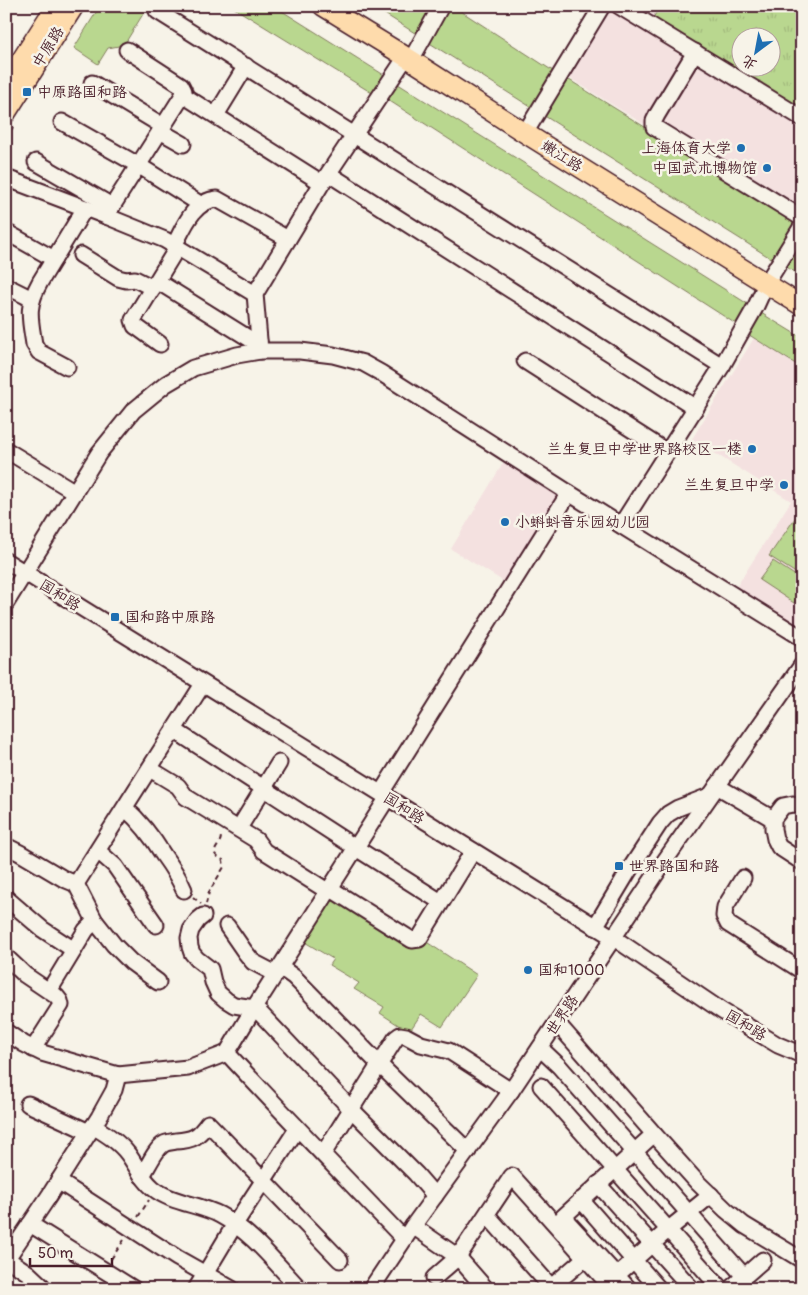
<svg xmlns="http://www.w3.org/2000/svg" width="808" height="1295" font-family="Pangolin,'LXGW WenKai TC',sans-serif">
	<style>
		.built { fill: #f4e1e0; fill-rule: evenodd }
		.grass { fill: url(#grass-tufts); stroke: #827b5d; fill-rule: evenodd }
		.green { fill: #b9d78f; stroke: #827b5d }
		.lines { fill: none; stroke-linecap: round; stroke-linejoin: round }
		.minor-casing { stroke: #4a1f2b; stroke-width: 19 }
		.major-casing { stroke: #4a1f2b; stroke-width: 22 }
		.path { stroke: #4a1f2b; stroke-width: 2; stroke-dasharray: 5 4; stroke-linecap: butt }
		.minor { stroke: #f7f3e8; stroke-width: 15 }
		.major { stroke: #fedbac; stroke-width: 19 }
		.poi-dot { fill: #1f6fb2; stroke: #f7f3e8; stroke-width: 2 }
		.labels { text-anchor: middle; stroke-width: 5; stroke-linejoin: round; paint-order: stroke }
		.street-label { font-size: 15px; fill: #4a1f2b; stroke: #f7f3e8 }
		.poi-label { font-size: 15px; fill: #4a1f2b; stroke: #f7f3e8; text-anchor: start }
	</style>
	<defs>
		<pattern id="grass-tufts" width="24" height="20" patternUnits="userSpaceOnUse" patternTransform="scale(1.25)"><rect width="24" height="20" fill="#b9d78f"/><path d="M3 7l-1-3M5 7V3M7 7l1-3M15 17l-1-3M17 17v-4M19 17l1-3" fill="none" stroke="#a1b87c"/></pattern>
	</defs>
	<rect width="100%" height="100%" fill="#f7f3e8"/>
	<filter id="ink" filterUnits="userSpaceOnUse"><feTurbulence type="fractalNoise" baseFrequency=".02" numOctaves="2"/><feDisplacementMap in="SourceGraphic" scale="10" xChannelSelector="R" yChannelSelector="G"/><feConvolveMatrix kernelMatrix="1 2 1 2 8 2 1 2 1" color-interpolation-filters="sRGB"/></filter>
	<g filter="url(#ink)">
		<g class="built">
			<path d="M602,6H802V223L560,72ZM740,38H770V68H740Z"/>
			<path d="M754,338L802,368V632L735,589L791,501L692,439Z"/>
			<path d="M505,460L559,496L506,583L451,549Z"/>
		</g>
		<path class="grass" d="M660,6H784L802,17V110L653,18ZM740,38H770V68H740Z"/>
		<g class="green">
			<path d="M100,6H148L124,45L108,48L98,64L74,48Z"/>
			<path d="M231,6H274L384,75L372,93Z"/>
			<path d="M372,6H435L418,35Z"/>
			<path d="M450,6H453L556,73L534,109L428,42Z"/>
			<path d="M566,78L796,221L772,259L543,115Z"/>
			<path d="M395,82L751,306L739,326L385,98Z"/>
			<path d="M802,230V276L783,265Z"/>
			<path d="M761,313L802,338V368L746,333Z"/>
			<path d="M802,508V577L769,556Z"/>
			<path d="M773,561L802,580V593L794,603L759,580Z"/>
			<path d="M331,896L416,948L422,939L477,975L442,1027L421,1014L409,1032L380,1013L384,1007L354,989L359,983L329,965L333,959L303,941Z"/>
		</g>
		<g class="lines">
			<defs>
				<g id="minor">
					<path d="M619,6L802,118"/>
					<path d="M157,11L722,366"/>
					<path d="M695,52L657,115L654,121V127L802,218"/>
					<path d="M411,60L441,6"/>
					<path d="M92,83L163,126"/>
					<path d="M183,95L322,183"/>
					<path d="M216,115L246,66"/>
					<path d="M62,122L138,165L200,204"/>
					<path d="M160,131L183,144"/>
					<path d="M525,133L602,6"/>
					<path d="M36,162L112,206"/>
					<path d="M329,174L696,408"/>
					<path d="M6,178L106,216L165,240L255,294"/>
					<path d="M106,216L183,95L184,91L181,85L127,50"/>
					<path d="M6,232L54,259"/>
					<path d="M174,246C184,227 193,201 217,199L288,239"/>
					<path d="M81,255L118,278L126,280L135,279L153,288"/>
					<path d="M157,281L250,339L259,341"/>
					<path d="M6,286L32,299"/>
					<path d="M160,344L138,328L135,326L133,320L177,248"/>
					<path d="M260,351L255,294L322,183L406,57"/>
					<path d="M525,361L667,452"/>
					<path d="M67,367L39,352L34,344C30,318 26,307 40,282L85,208"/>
					<path d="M6,450L75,492"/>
					<path d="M621,525L722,366L756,306L766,284L802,226"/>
					<path d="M6,561L614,938L722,1011L778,1045L802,1055"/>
					<path d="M6,603L99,453L133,411L166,384L193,368L237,355L260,351H300L333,355L363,363L381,373L569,493L802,638"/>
					<path d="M174,730L356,848L441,902"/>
					<path d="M150,769L178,786L186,797L256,840L264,851L329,892"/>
					<path d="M717,786L773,819"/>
					<path d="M381,793L569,493"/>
					<path d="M802,806L793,804L783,806L773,819V829L775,839L779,847L802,862"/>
					<path d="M125,808C141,822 153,838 164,856C172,867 179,878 184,890"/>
					<path d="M239,828L279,763"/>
					<path d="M6,846L20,853L64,879L76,884L95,921L114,945L131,962L158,982"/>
					<path d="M98,851L115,866L156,925"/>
					<path d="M743,878L725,907L724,916L728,924L802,971"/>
					<path d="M76,884L203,684"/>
					<path d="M331,889L412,940L419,939L473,851"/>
					<path d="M6,898L42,929L74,950"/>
					<path d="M203,916L198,920L191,930L189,938L190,947L192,953L197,959L210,969L213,982L218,993L226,1000L234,1005L254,1008L260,1013L351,1109L416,1174L435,1196"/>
					<path d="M227,926L245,952L253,962L276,974"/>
					<path d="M595,927L628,872L660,823L668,814L678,808L709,796"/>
					<path d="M6,957L25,975L56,996L60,1001L61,1005L33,1049"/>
					<path d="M280,967L294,977L379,1064L468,1151"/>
					<path d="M49,991L86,930L95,921"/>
					<path d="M557,1023L654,1134L697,1182L726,1210L744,1225L802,1260"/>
					<path d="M6,1032L24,1044L42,1053L118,1075L188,1068L227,1053L254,1008L388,797"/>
					<path d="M540,1048L559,1066L744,1276"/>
					<path d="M227,1053C285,1116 345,1177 404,1239"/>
					<path d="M541,1086L721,1289"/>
					<path d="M28,1104L89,1132"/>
					<path d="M93,1126C106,1134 119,1142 128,1154C136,1165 142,1179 153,1188C171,1203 199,1204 220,1215C252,1232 275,1263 300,1289"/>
					<path d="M323,1154L396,1038L400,1035L406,1036L421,1044L449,1051L511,1091"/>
					<path d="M142,1176C147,1168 156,1148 164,1144C167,1142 172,1142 176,1141C193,1140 198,1137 208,1123L340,1260"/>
					<path d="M58,1181L177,1258L232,1289"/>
					<path d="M598,1184L692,1289"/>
					<path d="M581,1200L659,1289"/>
					<path d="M487,1215L551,1287"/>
					<path d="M30,1224L134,1289"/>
					<path d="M413,1226L458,1257L486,1289"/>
					<path d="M7,1259L28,1273L45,1289"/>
					<path d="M6,1260L49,1196L99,1117L114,1090L118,1075"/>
					<path d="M617,1275L669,1229L711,1195"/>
					<path d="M434,1278L458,1257L512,1176L613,1289"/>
					<path d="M196,1289L235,1224L297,1129"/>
					<path d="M371,1289L413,1226L511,1091L664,862L802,665"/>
					<path d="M549,1289L585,1258"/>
					<path d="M629,1289L563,1217L654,1134"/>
					<path d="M730,1289L763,1260"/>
				</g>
				<g id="major">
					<path d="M323,6L411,60L525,133L802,306"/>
					<path d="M6,84L56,6"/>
					<path d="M6,113L74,6"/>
				</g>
			</defs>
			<use href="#minor" class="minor-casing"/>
			<use href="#major" class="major-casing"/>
			<g class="path">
				<path d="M6,137L13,127"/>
				<path d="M193,897L201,904"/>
				<path d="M206,904L209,892L224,867L223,860C209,853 216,851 220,841C221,839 221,836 221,833"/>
				<path d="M138,1217L149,1200"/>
				<path d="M111,1259L124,1240"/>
				<path d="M93,1289L97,1282"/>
			</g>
			<use href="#minor" class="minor"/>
			<use href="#major" class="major"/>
		</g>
	</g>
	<g class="poi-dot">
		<rect x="22" y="87" width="10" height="10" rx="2.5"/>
		<circle cx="741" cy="148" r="5"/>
		<circle cx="767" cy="168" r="5"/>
		<circle cx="752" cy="449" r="5"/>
		<circle cx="784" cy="485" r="5"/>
		<circle cx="505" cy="522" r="5"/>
		<rect x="110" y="612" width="10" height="10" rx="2.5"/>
		<rect x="614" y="861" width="10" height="10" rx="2.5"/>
		<circle cx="528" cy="970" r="5"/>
	</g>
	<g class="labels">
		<g class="street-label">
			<text transform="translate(48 47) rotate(-58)" y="5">中原路</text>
			<text transform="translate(562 156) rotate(32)" y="5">嫩江路</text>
			<text transform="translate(60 595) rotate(32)" y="5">国和路</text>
			<text transform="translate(404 808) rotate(32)" y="5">国和路</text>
			<text transform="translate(562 1015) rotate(-56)" y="5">世界路</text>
			<text transform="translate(746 1025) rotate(31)" y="5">国和路</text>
		</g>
		<g class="poi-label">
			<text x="37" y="97">中原路国和路</text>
			<text x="731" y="153" text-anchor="end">上海体育大学</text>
			<text x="757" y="173" text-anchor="end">中国武术博物馆</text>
			<text x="742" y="454" text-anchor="end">兰生复旦中学世界路校区一楼</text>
			<text x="774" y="490" text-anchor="end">兰生复旦中学</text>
			<text x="515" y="527">小蝌蚪音乐园幼儿园</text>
			<text x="125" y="622">国和路中原路</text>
			<text x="629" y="871">世界路国和路</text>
			<text x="538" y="975">国和1000</text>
		</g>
	</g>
	<rect width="808" height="1295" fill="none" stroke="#f7f3e8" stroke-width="25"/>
	<rect x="12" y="12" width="783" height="1270" fill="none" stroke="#4a1f2b" stroke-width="2" filter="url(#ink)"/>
	<g transform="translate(756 52) rotate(212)"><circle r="24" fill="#f7f3e8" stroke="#b29e9c"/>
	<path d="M0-4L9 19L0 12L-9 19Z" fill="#1f6fb2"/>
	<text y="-8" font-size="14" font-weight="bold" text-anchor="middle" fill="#4a1f2b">北</text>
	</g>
	<path d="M30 1258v8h82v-8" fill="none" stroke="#4a1f2b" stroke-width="2.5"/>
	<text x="38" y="1258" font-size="15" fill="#4a1f2b" stroke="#f7f3e8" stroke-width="4" paint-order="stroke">50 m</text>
</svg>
